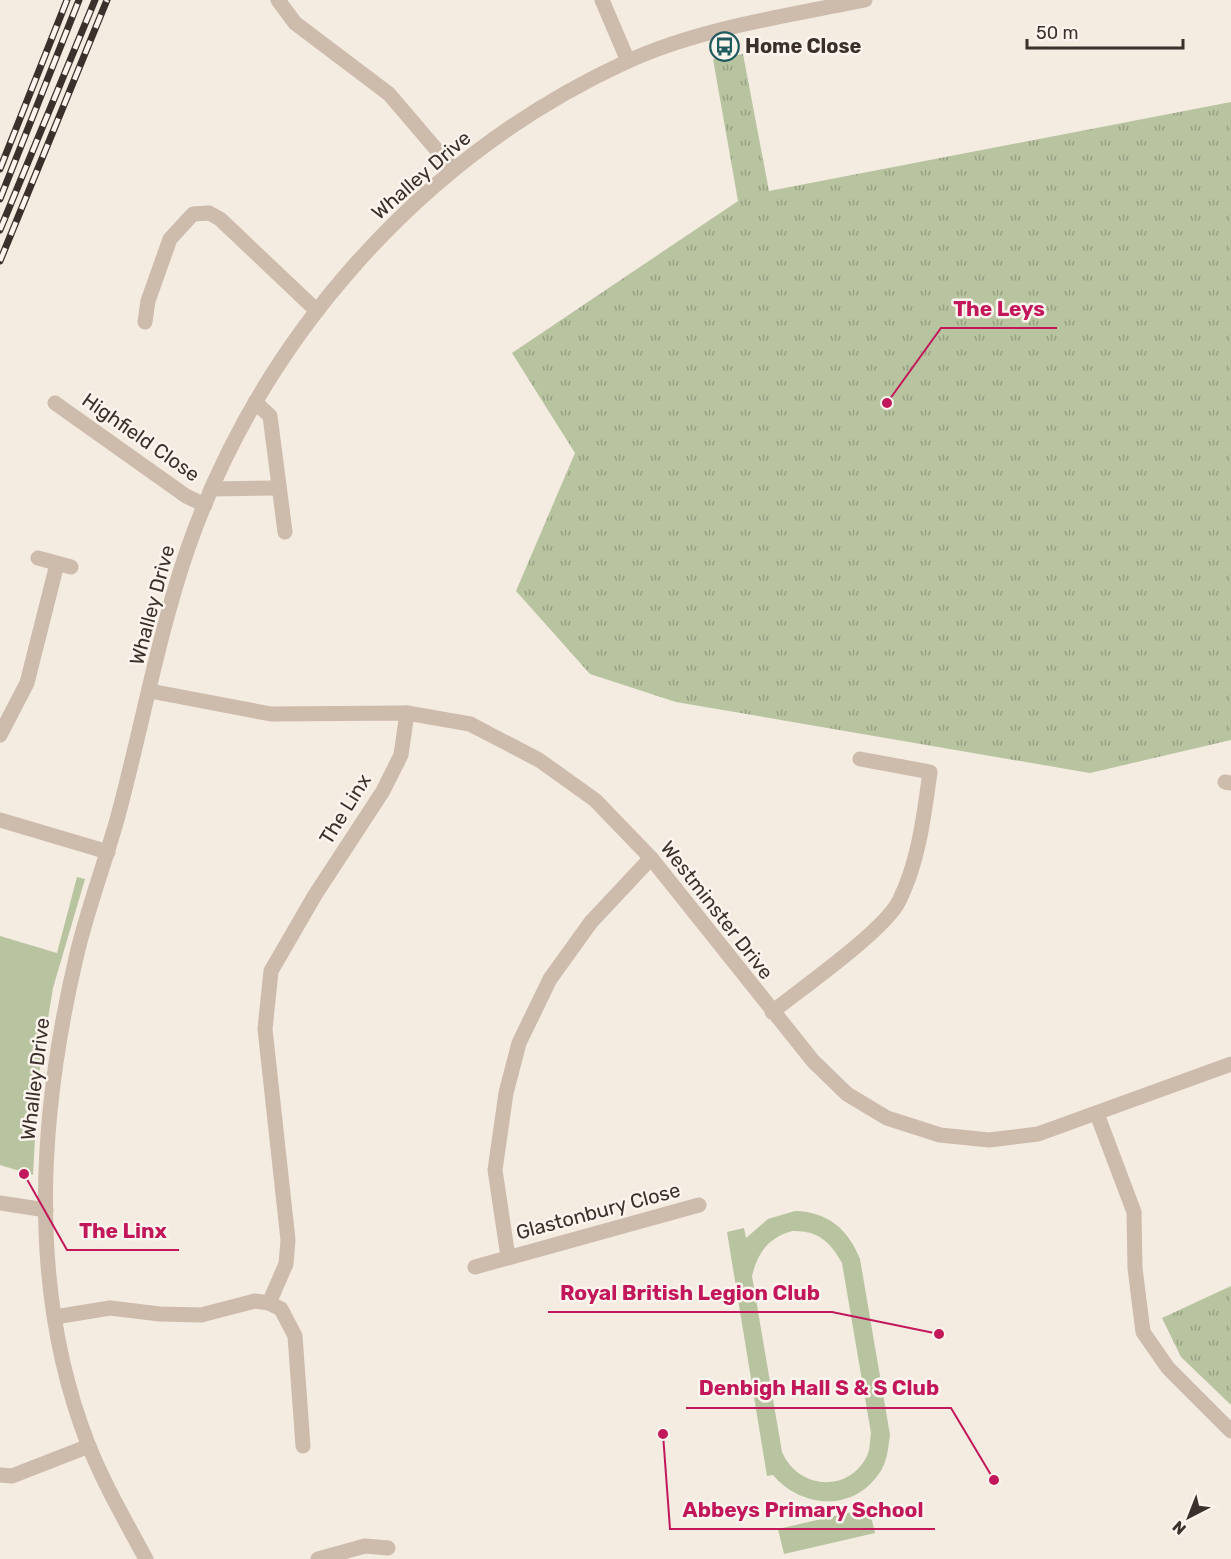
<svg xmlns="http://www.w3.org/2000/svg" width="1231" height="1559" font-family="Rubik,sans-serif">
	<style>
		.grass { fill: #b8c4a0; fill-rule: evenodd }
		.park { fill: url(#park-tufts) }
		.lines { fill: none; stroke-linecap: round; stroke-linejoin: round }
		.minor { stroke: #cdbbac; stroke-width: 15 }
		.rail-casing { stroke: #3b302b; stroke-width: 7 }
		.rail { stroke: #fbf5ee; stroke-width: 4.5; stroke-dasharray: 14; stroke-linecap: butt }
		.labels { text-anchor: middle; stroke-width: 5; stroke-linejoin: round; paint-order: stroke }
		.poi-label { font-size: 20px; font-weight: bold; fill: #3b302b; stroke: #fbf5ee; text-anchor: start }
		.street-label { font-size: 20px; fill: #3b302b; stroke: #fbf5ee }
		.leader { fill: none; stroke: #c2185b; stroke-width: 2 }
		.callout-dot { fill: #c2185b; stroke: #fbf5ee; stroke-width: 2 }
		.callout-label { font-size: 21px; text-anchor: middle; font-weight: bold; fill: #c2185b; stroke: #fbf5ee; stroke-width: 5; stroke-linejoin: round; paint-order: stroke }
	</style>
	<defs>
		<pattern id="park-tufts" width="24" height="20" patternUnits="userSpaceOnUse" patternTransform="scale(1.5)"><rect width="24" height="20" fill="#b8c4a0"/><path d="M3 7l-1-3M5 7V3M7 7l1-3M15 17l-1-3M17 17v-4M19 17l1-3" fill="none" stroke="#97a083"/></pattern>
	</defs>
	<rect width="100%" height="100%" fill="#f4ebe1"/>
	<g class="grass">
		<path d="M77,877L85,879L53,988L38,1080L33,1175L0,1165V936L57,953Z"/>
		<path d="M795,1211C828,1212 848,1229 860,1259L890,1435C888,1449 887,1464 878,1475C851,1513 800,1507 773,1475L767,1476L727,1232L744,1228L746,1238L768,1219ZM792,1231C817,1230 830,1241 842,1263L871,1433C870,1440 870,1450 867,1456C848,1494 798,1489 782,1452L752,1276C758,1252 768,1238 792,1231Z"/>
		<path d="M869,1508L875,1533L784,1554L778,1529Z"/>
	</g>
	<g class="park">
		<path d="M743,54L769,191L1231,102V740L1090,773L676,702L590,674L516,591L575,453L512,353L738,201L713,59Z"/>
		<path d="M1231,1286V1405L1181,1357L1162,1318Z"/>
	</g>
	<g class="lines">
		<g class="minor">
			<path d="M278,0L295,23L389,94L453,169"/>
			<path d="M602,0L628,61"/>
			<path d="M145,322L148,301L170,239L193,214L209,213L220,219L317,311"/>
			<path d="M255,402L270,416L285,532"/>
			<path d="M55,403L186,496L205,505"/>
			<path d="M211,489L279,488"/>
			<path d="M38,558L71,567"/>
			<path d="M150,691L271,714L407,713L470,724L539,760L595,800L651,858L813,1061L847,1094L887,1118L940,1135L989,1140L1038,1134L1231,1064"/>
			<path d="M0,735L27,683L57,564"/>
			<path d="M1225,782L1231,783"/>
			<path d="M0,820L108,852"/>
			<path d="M772,1012C801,989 885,930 899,901C919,861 924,815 930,772L860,759"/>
			<path d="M1097,1114L1134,1212L1135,1268L1143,1332L1168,1368L1231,1431"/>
			<path d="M0,1203L46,1210"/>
			<path d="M508,1257L495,1170L506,1093L519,1043L550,979L591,922L651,858"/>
			<path d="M475,1267L699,1205"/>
			<path d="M269,1303L286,1264L288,1240L265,1029L271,971L315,895L383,791L401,755L407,713"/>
			<path d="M55,1317L110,1308L160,1314L201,1315L255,1301L269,1303L281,1309L295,1336L303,1446"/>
			<path d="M0,1475L12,1476L89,1446"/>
			<path d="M146,1559C126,1522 104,1484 88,1444C28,1290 39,1116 76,958C87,910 105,863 118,816C142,727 158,635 188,548C262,337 422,156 626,62C700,28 786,16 865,0"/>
			<path d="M318,1559L365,1546L388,1548"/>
		</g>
		<defs>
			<g id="rail">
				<path d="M0,169L67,0"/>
				<path d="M0,199L79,0"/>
				<path d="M0,230L95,0"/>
				<path d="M0,261L107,0"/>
			</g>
		</defs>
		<use href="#rail" class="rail-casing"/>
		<use href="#rail" class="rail"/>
	</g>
	<defs>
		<symbol id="bus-ring" viewBox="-11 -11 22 22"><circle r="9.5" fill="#fbf5ee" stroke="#1f5a5e" stroke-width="1.5"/><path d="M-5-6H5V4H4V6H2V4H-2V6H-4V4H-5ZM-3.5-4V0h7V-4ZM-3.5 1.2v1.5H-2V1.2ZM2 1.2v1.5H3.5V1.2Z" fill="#1f5a5e"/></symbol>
	</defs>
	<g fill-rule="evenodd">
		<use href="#bus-ring" x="708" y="30" width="33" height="33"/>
	</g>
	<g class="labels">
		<g class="poi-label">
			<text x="745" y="53">Home Close</text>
		</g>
		<g class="street-label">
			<text transform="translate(421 175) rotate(-41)" y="7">Whalley Drive</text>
			<text transform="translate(141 437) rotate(35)" y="7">Highfield Close</text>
			<text transform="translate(152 605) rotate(-75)" y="7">Whalley Drive</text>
			<text transform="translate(345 809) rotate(-58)" y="7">The Linx</text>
			<text transform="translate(717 910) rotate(52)" y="7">Westminster Drive</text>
			<text transform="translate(35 1079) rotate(-83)" y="7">Whalley Drive</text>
			<text transform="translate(598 1211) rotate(-15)" y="7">Glastonbury Close</text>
		</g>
	</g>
	<path class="leader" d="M887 403L941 328H1057M24 1174L67 1250H179M939 1334L832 1312H548M994 1480L951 1408H686M663 1434L670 1529H935"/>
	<g class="callout-dot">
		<circle cx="887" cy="403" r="6"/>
		<circle cx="24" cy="1174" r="6"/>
		<circle cx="939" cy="1334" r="6"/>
		<circle cx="994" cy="1480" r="6"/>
		<circle cx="663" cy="1434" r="6"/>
	</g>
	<g class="callout-label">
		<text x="999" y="316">The Leys</text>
		<text x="123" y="1238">The Linx</text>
		<text x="690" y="1300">Royal British Legion Club</text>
		<text x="819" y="1395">Denbigh Hall S &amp; S Club</text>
		<text x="803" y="1517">Abbeys Primary School</text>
	</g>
	<g transform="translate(1189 1517) rotate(222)" stroke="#fbf5ee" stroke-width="4.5" paint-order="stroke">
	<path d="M0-4.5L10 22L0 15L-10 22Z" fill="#3b302b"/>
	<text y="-9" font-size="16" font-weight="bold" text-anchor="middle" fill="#3b302b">N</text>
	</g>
	<path d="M1027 39v9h156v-9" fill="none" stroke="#3b302b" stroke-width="3"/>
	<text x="1036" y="39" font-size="18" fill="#3b302b" stroke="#fbf5ee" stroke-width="4.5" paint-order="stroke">50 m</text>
</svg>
